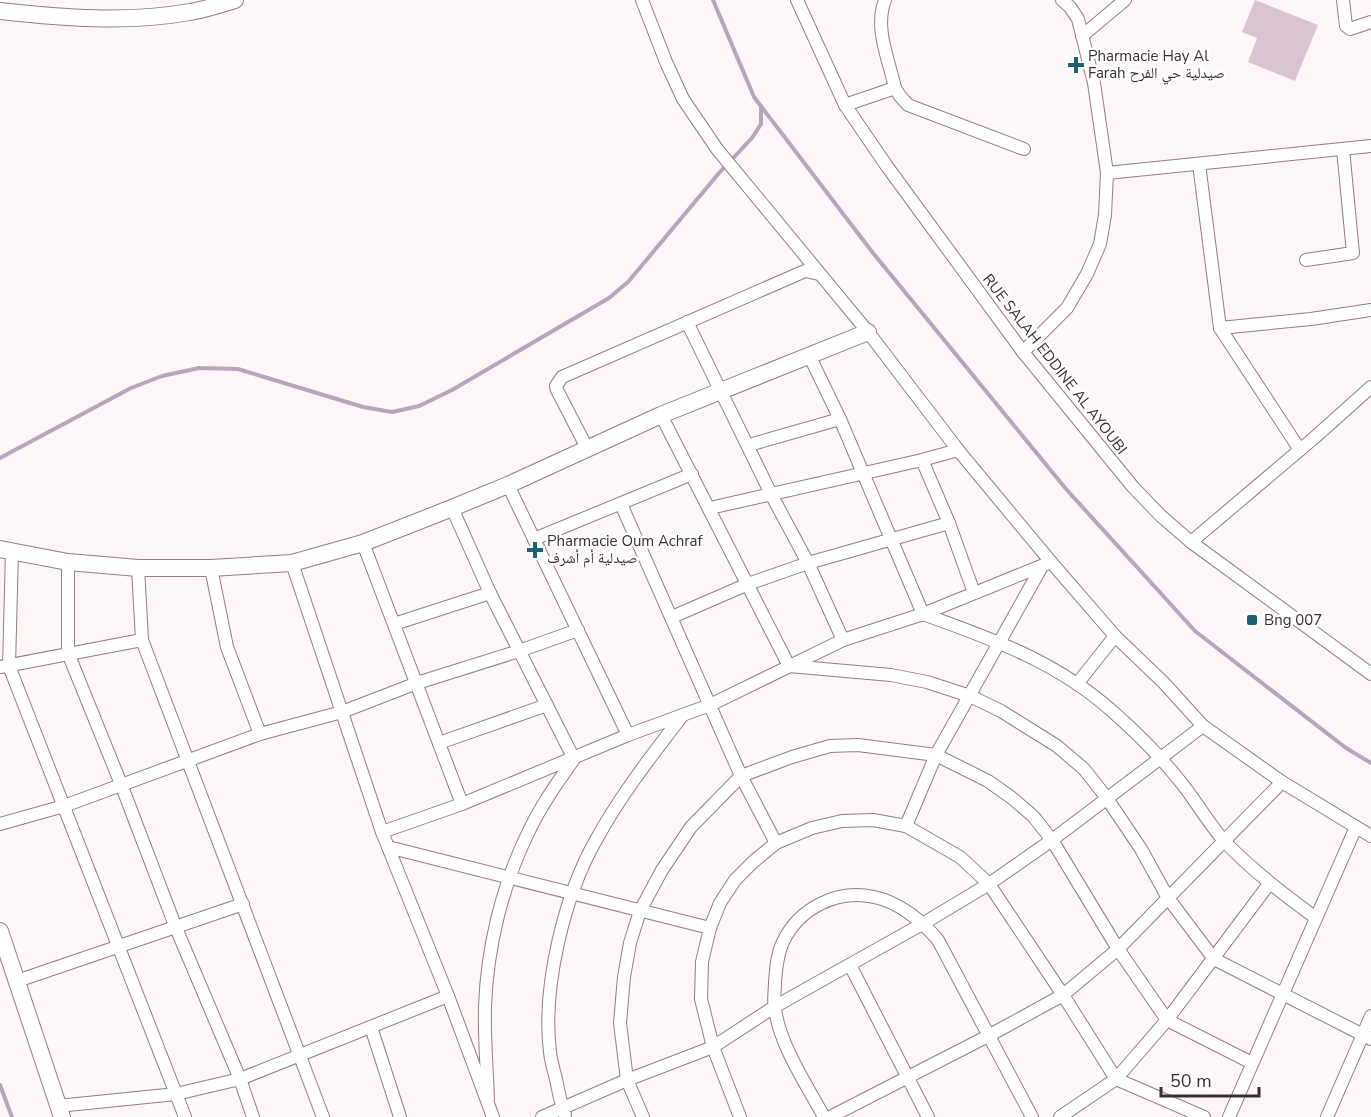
<svg xmlns="http://www.w3.org/2000/svg" width="1371" height="1117" font-family="'Nunito Sans','Noto Naskh Arabic',sans-serif">
	<style>
		.lines { fill: none; stroke-linecap: round; stroke-linejoin: round }
		.stream { stroke: #b6a6bc; stroke-width: 4 }
		.building { fill: #dbc4d2 }
		.street-casing { stroke: #967c7f; stroke-width: 14 }
		.secondary-casing { stroke: #967c7f; stroke-width: 18 }
		.street { stroke: #fff; stroke-width: 12 }
		.secondary { stroke: #fff; stroke-width: 16 }
		.poi-dot { fill: #1d6274; stroke: #fff; stroke-width: 2 }
		.labels { text-anchor: middle; stroke-width: 5; stroke-linejoin: round; paint-order: stroke }
		.poi-label { font-size: 15px; fill: #3a2f30; stroke: #fff; text-anchor: start }
		.street-label { font-size: 15px; fill: #3a2f30; stroke: #fff }
	</style>
	<rect width="100%" height="100%" fill="#fdf7f8"/>
	<g class="lines">
		<g class="stream">
			<path d="M713,0L754,97L873,253L1066,489L1195,631L1346,748L1371,763"/>
			<path d="M0,458L131,388L162,376L199,368L238,369L363,407L392,412L419,406L452,390L609,298L628,282L719,173L752,138L761,124V106"/>
			<path d="M0,1085L12,1117"/>
		</g>
	</g>
	<path class="building" d="M1255,0L1318,25L1295,81L1248,62L1257,38L1242,32Z"/>
	<g class="lines">
		<defs>
			<g id="street">
				<path d="M642,0L666,62L683,99L717,149L868,332L958,450L1051,562L1115,636L1164,683L1203,726L1282,782L1371,836"/>
				<path d="M797,0L845,105L886,165L1023,352L1133,487L1161,516L1191,542L1371,674"/>
				<path d="M885,0C874,28 889,60 895,88L900,96L908,105L1024,149"/>
				<path d="M1343,0L1346,26L1350,29L1371,22"/>
				<path d="M1082,36L1125,0"/>
				<path d="M845,105L895,88"/>
				<path d="M1199,164L1220,328L1300,450"/>
				<path d="M1107,173L1371,146"/>
				<path d="M1306,260L1353,253L1343,149"/>
				<path d="M687,322L772,496L808,563L843,640"/>
				<path d="M1220,328L1311,319L1371,310"/>
				<path d="M1023,352L1067,308L1087,274L1100,244L1105,215L1107,173L1094,83L1078,19L1070,7L1062,0"/>
				<path d="M809,355L840,419L923,614C992,639 1056,661 1112,711C1136,732 1159,755 1179,780C1195,799 1208,823 1225,842C1253,871 1283,894 1316,918"/>
				<path d="M661,415L789,666L891,675L927,682L970,696L1001,711L1057,746L1084,769L1106,797L1141,849L1168,898L1214,959L1371,1039"/>
				<path d="M749,445L840,419"/>
				<path d="M587,448L557,390L556,386L562,377L805,271L819,274"/>
				<path d="M922,460L949,523L974,593"/>
				<path d="M508,485L628,735"/>
				<path d="M621,504L741,776L776,843"/>
				<path d="M452,508L490,593L574,759C557,783 540,807 528,833C502,886 487,948 485,1007C484,1037 487,1069 488,1099"/>
				<path d="M710,508L922,460L958,450"/>
				<path d="M534,539L692,474"/>
				<path d="M1191,542L1314,438L1371,387"/>
				<path d="M363,543L462,804"/>
				<path d="M12,551L9,666L185,1117"/>
				<path d="M68,562V653L121,784L176,928L240,1079L253,1117"/>
				<path d="M292,563L382,832L448,996L493,1117"/>
				<path d="M138,568L142,640L323,1117"/>
				<path d="M211,568L227,647L260,734"/>
				<path d="M672,617L748,584L808,563L949,523"/>
				<path d="M394,624L490,593"/>
				<path d="M0,667L142,640"/>
				<path d="M1077,684L1115,636"/>
				<path d="M439,743L547,705"/>
				<path d="M0,824L64,806L260,734L342,712L417,683L519,651L578,630"/>
				<path d="M906,826L936,755L1041,568"/>
				<path d="M382,832L462,804L628,735L710,705L843,640L923,614L1051,562"/>
				<path d="M388,847L710,928"/>
				<path d="M850,965L928,1117"/>
				<path d="M17,981L243,904"/>
				<path d="M371,1027L400,1117"/>
				<path d="M58,1106L176,1094L240,1079L448,996"/>
				<path d="M565,1115C561,1105 559,1094 557,1084C555,1073 551,1063 550,1052C542,988 564,896 596,840C620,796 652,755 682,716"/>
				<path d="M542,1117L627,1080L713,1047L774,1007L924,923L989,884L1052,840L1203,726"/>
				<path d="M643,1117L627,1080L620,1023L624,977L630,943L640,911L662,870L691,827L741,776L792,757L830,746L858,745L936,755L988,781L1012,798L1033,816L1052,840L1118,949L1167,1020L1252,1063"/>
				<path d="M740,1117L713,1047L701,999L702,962L710,928L720,903L735,880L753,862L776,843L812,828L842,821L873,820L906,826L960,857L989,884L1063,995L1116,1079L1204,1117"/>
				<path d="M824,1117C807,1085 780,1046 775,1009C773,1001 775,991 775,982C776,969 777,954 783,942C799,908 837,889 874,897C899,902 922,921 938,940L1032,1117"/>
				<path d="M830,1117L990,1035L1063,995L1118,949L1282,782"/>
				<path d="M1060,1117L1116,1079L1167,1020L1269,884"/>
				<path d="M1229,1117L1356,827"/>
				<path d="M1327,1117L1371,1016"/>
			</g>
			<g id="secondary">
				<path d="M0,11C62,18 128,23 190,12C205,10 220,4 235,0"/>
				<path d="M0,549L68,562L138,568H211L292,563L363,543L452,508L508,485L661,415L868,332"/>
				<path d="M0,931L62,1117"/>
			</g>
		</defs>
		<use href="#street" class="street-casing"/>
		<use href="#secondary" class="secondary-casing"/>
		<use href="#street" class="street"/>
		<use href="#secondary" class="secondary"/>
	</g>
	<g class="poi-dot">
		<path d="M1073 56h6v6h6v6h-6v6h-6v-6h-6v-6h6z"/>
		<path d="M532 541h6v6h6v6h-6v6h-6v-6h-6v-6h6z"/>
		<rect x="1246" y="614" width="12" height="12" rx="3"/>
	</g>
	<g class="labels">
		<g class="poi-label">
			<text x="1088" y="61">Pharmacie Hay Al<tspan x="1088" dy="17">Farah صيدلية حي الفرح</tspan></text>
			<text x="547" y="546">Pharmacie Oum Achraf<tspan x="547" dy="17">صيدلية أم أشرف</tspan></text>
			<text x="1264" y="625">Bng 007</text>
		</g>
		<g class="street-label">
			<text transform="translate(1055 364) rotate(52)" y="5">RUE SALAH EDDINE AL AYOUBI</text>
		</g>
	</g>
	<path d="M1161 1087v9h98v-9" fill="none" stroke="#3a2f30" stroke-width="3"/>
	<text x="1170" y="1087" font-size="18" fill="#3a2f30" stroke="#ffffff" stroke-width="4.5" paint-order="stroke">50 m</text>
</svg>
